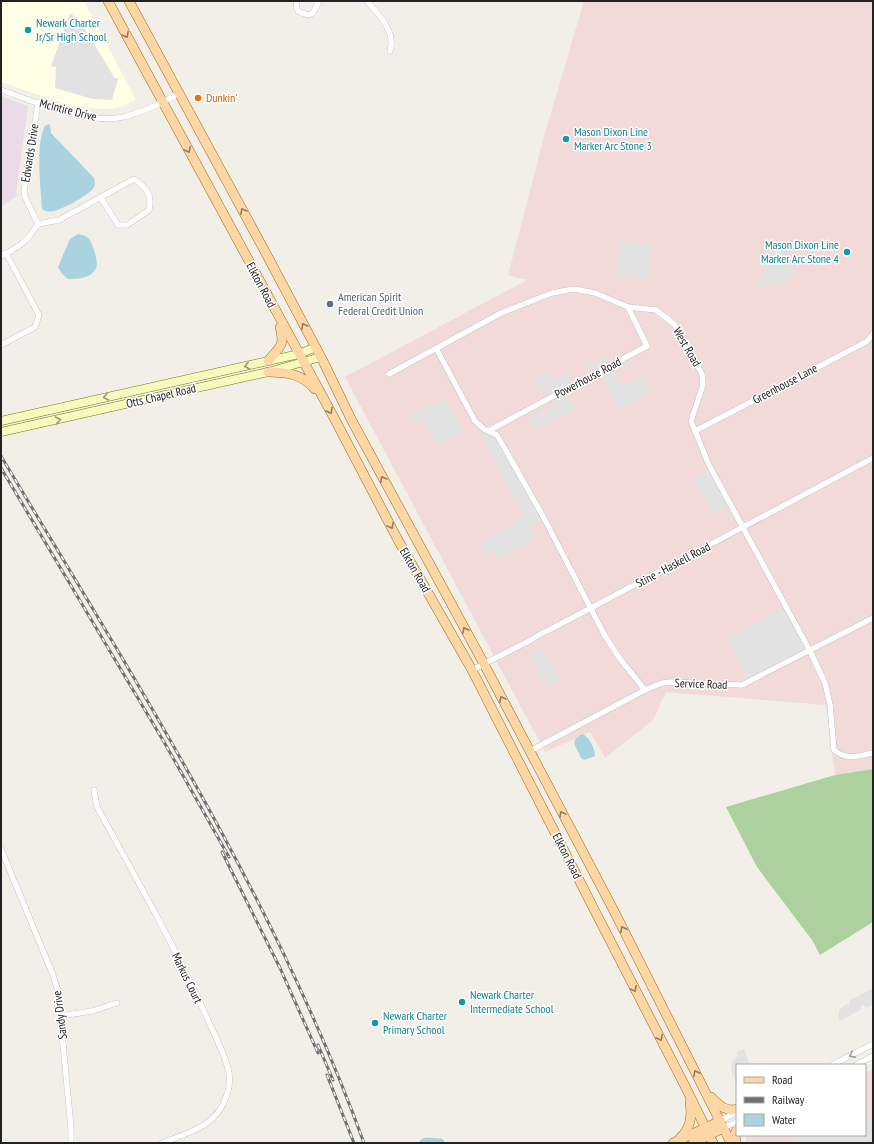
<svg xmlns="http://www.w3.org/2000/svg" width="874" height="1144" font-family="'PT Sans Narrow',sans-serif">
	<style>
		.commercial { fill: #f2dad9 }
		.industrial { fill: #ebdbe8 }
		.education { fill: #ffffe5 }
		.forest { fill: #add19e }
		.parking { fill: #e2e2e2 }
		.water { fill: #aad3df }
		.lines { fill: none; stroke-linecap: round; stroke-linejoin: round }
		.river { stroke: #aad3df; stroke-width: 9 }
		.street-casing { stroke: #a9a9a9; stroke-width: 6 }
		.secondary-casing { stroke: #707d05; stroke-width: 9 }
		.primary-casing { stroke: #a06b00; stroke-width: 10 }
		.street { stroke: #fff; stroke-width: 5.5 }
		.secondary { stroke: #f7fabf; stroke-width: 8 }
		.primary { stroke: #fcd6a4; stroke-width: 9 }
		.rail-casing { stroke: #707070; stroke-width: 3 }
		.rail { stroke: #fff; stroke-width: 1.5; stroke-dasharray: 4.5; stroke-linecap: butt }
		.oneway { stroke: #8f7c63 }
		.oneway2 { stroke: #979978 }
		.oneway3 { stroke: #9c9c9c }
		.culture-dot { fill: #0f9aa8; stroke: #fff; stroke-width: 1.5 }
		.food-dot { fill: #e8710a; stroke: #fff; stroke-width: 1.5 }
		.service-dot { fill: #5c6f8a; stroke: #fff; stroke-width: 1.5 }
		.labels { text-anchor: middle; stroke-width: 3; stroke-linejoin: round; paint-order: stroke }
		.culture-label { font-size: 12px; fill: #0d838f; stroke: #fff; text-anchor: start }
		.food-label { font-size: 12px; fill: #c56008; stroke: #fff; text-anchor: start }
		.street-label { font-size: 12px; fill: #222; stroke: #fff }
		.service-label { font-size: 12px; fill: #4e5e75; stroke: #fff; text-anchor: start }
	</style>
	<rect width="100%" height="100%" fill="#f2efe9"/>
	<g class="commercial">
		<path d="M584,1H873V769L835,775L826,705L666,692L653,720L605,758L590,732L545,752L345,377L527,280L508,275L545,133Z"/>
		<path d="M873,1069V1143H746V1135H865V1073Z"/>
	</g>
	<path class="industrial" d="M1,96L28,106L16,193L18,196L1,206Z"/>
	<path class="education" d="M1,1H84L136,100L121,107L111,109L82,108L66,104L1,82Z"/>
	<path class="forest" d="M873,769V922L820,955L812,940L757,867L726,807L835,775Z"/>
	<g class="parking">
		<path d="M70,13L80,21L114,77L118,79L112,100L93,99L55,88L56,67L51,66Z"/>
		<path d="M620,241L651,245L648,279L617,276Z"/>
		<path d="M791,251L794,279L776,285L756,287V283L765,281L762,253Z"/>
		<path d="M605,356L608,362L604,365L606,368L612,365L619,377L615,379L617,383L622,380L624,386L641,378L652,392L619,410L599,372L595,374L592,369L588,371L586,366L590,363Z"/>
		<path d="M548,372L553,381L567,373L571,381L568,383L570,387L561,392L565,399L568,397L575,409L534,431L528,419L556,404L550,393L547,394L542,386L540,388L535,379Z"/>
		<path d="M445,399L464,431L436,446L423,422L416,425L411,414L428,404L430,407Z"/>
		<path d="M479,433L497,435L544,518L528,527L534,539L499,558L495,551L486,555L480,543L524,517Z"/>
		<path d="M711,469L731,505L713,515L693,479Z"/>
		<path d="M788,605L810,651L749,682L728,639Z"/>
		<path d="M543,649L561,681L547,688L528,653L531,651H538Z"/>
		<path d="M872,989L873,1004L866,1008L864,1005H862L861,1007L862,1009L840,1021L839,1018V1011L843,1006L847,1004L850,1005L849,1001Z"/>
		<path d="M744,1049L750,1065H737V1083L732,1072L731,1066L733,1060L738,1056L737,1052Z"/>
		<path d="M873,1115V1143H797L793,1135H865V1119Z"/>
	</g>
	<g class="water">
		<path d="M50,124L51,133L94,178C95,182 95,184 94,187C90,195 63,209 54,211C50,212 46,212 42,209C41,188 35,144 45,126Z"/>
		<path d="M78,234C82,235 86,235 89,239C93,244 99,263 96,268C92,278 78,279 68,279L62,274L58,267L70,239Z"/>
		<path d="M583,734C590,738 595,749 595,756L584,760L581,758L574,743C575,738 578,736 583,734Z"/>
	</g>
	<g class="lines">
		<path class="river" d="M424,1143L426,1142L440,1143"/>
		<defs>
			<g id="street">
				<path d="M297,1C295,12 299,12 308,15L313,13L319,1"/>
				<path d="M367,1C379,15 396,31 390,51"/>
				<path d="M1,90C36,102 87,125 123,117C144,112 162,103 180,93"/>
				<path d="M38,224L25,197L24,191L38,103"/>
				<path d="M1,256C19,247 27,242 38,224L59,220L134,179C146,187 153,195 149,210L127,225H118L101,198"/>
				<path d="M1,345L35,327L39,315L6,253"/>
				<path d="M436,348L475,421L484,429L497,435L544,518L604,634L620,659L645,690"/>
				<path d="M389,374L501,313L552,293L574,289L595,293L628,307L656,310L674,324L702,374L703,385L691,421L709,465L810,651L825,683L830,705L834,750C847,761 858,756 873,753"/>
				<path d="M490,430L647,346L628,307"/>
				<path d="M695,431L866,342L873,334"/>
				<path d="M472,670L531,640L544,632L547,631L591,608L873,458"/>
				<path d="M530,751L645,690L662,683L670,682L742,685L873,618"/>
				<path d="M94,790L97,807C134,874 172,941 204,1011C212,1031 225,1052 229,1073C230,1081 229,1090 226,1097C217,1126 188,1133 162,1143"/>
				<path d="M1,849L53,975L58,991L71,1128V1143"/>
				<path d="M61,1016L92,1011L117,1003"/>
				<path d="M832,1065L873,1044"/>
				<path d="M856,1065L873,1056"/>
				<path d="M720,1121L737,1112"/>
				<path d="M723,1128L737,1122"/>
			</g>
			<g id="secondary">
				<path d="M1,421L299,354L316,347"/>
				<path d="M1,432L268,372L321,357"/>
			</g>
			<g id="primary">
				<path d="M108,1L332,414L398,540L472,670L599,919L684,1084L713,1143"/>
				<path d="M129,1L269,259L324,363L351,419L484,664L614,911L731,1143"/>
				<path d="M268,361C280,346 285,347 280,327"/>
				<path d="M268,372C289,373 300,373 315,389"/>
				<path d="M711,1097C719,1105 725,1112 737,1109"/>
				<path d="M680,1138C691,1128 692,1116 690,1102"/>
				<path d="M673,1143L720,1121"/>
				<path d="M693,1143L723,1128"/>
				<path d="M736,1143L735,1134L737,1129"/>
			</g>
		</defs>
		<use href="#street" class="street-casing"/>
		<use href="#secondary" class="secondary-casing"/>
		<use href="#primary" class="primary-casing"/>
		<use href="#street" class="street"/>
		<use href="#secondary" class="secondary"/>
		<use href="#primary" class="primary"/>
		<defs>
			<g id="rail">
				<path d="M1,456C134,679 275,898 364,1143"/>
				<path d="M1,468L164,742L229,857"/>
				<path d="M222,852L280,968L318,1053"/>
				<path d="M318,1045L333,1080"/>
				<path d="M327,1075L354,1143"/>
			</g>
		</defs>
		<use href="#rail" class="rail-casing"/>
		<use href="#rail" class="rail"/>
	</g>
	<defs><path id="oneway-chevron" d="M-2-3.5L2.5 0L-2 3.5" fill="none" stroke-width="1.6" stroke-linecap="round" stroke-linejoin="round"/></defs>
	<g class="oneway">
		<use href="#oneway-chevron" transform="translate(126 35) rotate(61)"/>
		<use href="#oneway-chevron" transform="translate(188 150) rotate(62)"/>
		<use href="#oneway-chevron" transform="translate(243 211) rotate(-118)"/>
		<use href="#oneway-chevron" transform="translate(304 326) rotate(-118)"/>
		<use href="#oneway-chevron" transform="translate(330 411) rotate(61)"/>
		<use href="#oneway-chevron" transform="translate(383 479) rotate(-118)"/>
		<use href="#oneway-chevron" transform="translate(391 526) rotate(62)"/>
		<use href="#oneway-chevron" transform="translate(465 630) rotate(-118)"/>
		<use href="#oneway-chevron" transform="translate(502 699) rotate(-118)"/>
		<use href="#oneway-chevron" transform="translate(562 814) rotate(-118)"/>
		<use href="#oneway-chevron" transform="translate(623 929) rotate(-117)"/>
		<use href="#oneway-chevron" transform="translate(634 989) rotate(62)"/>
		<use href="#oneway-chevron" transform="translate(660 1038) rotate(62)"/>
		<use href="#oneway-chevron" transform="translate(696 1073) rotate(-117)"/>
	</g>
	<g class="oneway2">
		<use href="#oneway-chevron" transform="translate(247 366) rotate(167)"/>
		<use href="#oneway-chevron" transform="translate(106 397) rotate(167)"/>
		<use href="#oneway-chevron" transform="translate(58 420) rotate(-13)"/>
	</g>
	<use class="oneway3" href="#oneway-chevron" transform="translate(852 1055) rotate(153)"/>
	<g class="culture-dot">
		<circle cx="28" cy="30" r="4"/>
		<circle cx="566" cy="139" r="4"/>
		<circle cx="847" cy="252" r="4"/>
		<circle cx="462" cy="1002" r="4"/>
		<circle cx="375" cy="1023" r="4"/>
	</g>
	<circle class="food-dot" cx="198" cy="98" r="4"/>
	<circle class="service-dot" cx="330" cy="304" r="4"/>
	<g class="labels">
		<g class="culture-label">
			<text x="36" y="27">Newark Charter<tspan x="36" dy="14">Jr/Sr High School</tspan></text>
			<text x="574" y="136">Mason Dixon Line<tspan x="574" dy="14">Marker Arc Stone 3</tspan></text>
			<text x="839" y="249" text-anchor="end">Mason Dixon Line<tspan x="839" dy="14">Marker Arc Stone 4</tspan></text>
			<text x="470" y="999">Newark Charter<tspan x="470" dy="14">Intermediate School</tspan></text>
			<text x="383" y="1020">Newark Charter<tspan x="383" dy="14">Primary School</tspan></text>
		</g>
		<g class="food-label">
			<text x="206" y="102">Dunkin'</text>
		</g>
		<g class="street-label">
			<text transform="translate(68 110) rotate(14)" y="4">McIntire Drive</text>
			<text transform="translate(30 153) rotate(-81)" y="4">Edwards Drive</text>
			<text transform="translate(261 285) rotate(62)" y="4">Elkton Road</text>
			<text transform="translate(687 347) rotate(60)" y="4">West Road</text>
			<text transform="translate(588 378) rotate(-28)" y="4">Powerhouse Road</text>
			<text transform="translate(785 384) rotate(-28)" y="4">Greenhouse Lane</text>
			<text transform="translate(161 396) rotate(-13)" y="4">Otts Chapel Road</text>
			<text transform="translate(673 565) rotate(-28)" y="4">Stine - Haskell Road</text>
			<text transform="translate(415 570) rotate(60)" y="4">Elkton Road</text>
			<text transform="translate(701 684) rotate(2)" y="4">Service Road</text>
			<text transform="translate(567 856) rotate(63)" y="4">Elkton Road</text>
			<text transform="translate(187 978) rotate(64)" y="4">Markus Court</text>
			<text transform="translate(60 1015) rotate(-97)" y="4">Sandy Drive</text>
		</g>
		<g class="service-label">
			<text x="338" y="301">American Spirit<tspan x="338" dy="14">Federal Credit Union</tspan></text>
		</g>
	</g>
	<rect width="874" height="1144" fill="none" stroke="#222222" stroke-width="4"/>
	<rect x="736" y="1064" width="130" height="72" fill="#ffffff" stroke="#a7a7a7"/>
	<rect x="744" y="1077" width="20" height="6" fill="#fcd6a4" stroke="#a7a7a7"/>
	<text x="772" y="1084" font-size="12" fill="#222222">Road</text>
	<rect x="744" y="1097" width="20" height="6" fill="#707070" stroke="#a7a7a7"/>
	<text x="772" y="1104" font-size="12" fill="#222222">Railway</text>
	<rect x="744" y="1114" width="20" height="12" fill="#aad3df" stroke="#a7a7a7"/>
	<text x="772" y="1124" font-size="12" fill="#222222">Water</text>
</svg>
